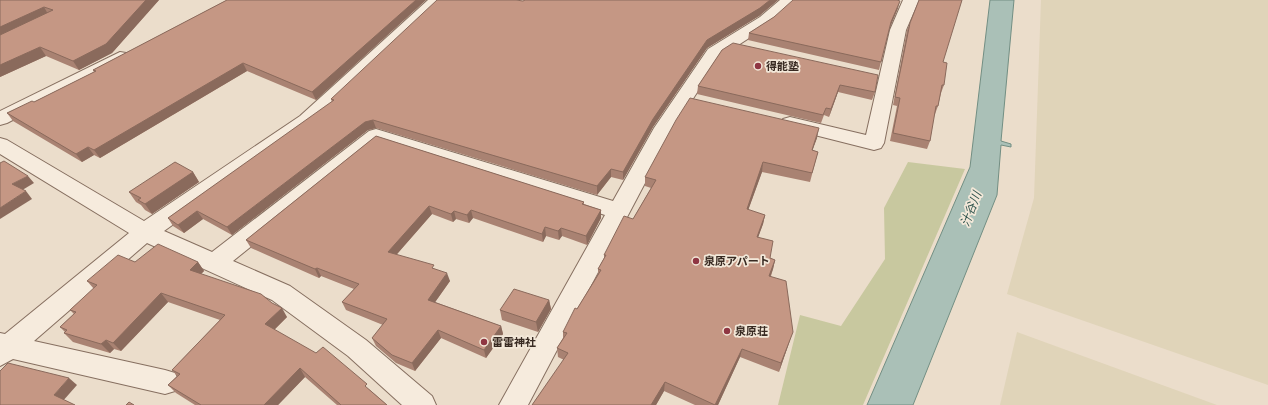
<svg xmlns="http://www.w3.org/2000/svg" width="1268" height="405" font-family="'PT Serif','Noto Sans JP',serif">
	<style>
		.farmland { fill: #e0d4b9 }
		.green { fill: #c8c89f }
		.water { fill: #aac0b7; stroke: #728e83 }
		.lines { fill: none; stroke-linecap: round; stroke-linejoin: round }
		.street-casing { stroke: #866f60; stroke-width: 2 }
		.street { fill: #f6ebdd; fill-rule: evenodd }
		.wall { fill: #a98272 }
		.shaded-wall { fill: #8a6a5c }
		.building { fill: #c59784; stroke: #8a6a5c }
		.poi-dot { fill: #8f3642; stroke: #f3e8d9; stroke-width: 1.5 }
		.labels { text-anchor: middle; stroke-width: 3.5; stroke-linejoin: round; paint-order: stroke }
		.poi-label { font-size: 11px; font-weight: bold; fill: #382a22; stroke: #f3e8d9; text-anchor: start }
		.water-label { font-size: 12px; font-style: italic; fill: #33564f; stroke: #f3e8d9 }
	</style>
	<rect width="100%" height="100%" fill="#ebddcb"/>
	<g class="farmland">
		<path d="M1041,0H1268V385L1007,294L1034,198Z"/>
		<path d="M1017,332L1217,405H1000Z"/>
	</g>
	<path class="green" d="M908,162L965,169L863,405H778L800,315L841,326L885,259L884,208Z"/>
	<path class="water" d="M990,0H1014L1001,141L1011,144V147L1001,145L997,195L913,405H867L970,167Z"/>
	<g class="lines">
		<defs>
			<g id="street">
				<path d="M428,0H445L314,124L164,231L212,252L369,131L376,129L613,201L654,128L708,49L760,17L780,0H798L772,23L720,57L674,128L528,405H499L605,215L379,143L233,261L290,286L366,340L432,396L436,405H402L348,356L272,300L147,243L34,341L165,370L175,373L179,382L175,391L165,394L13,359L0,366V333L5,334L129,233L0,154V138L7,140L144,221L300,116Z"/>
				<path d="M903,0H919L906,30L884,143L881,148L874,150L783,127L780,123L783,119L790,117L866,135L890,30Z"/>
				<path d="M120,52L126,53L129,57L126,61L7,123L0,125V111Z"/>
			</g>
		</defs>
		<use href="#street" class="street-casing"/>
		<use href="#street" class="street"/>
	</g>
	<g class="wall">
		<path d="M0,0H159L112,53L79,70L46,56L0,77Z"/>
		<path d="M227,0H426L316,100L247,71L100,158L94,155L82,162L13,121L7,113L34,102L94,72L93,70Z"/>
		<path d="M525,0H778L759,16L707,48L653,127L623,180L611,177L597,195L376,128L368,130L232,235L203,219L184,233L173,226L168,218L332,102L331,99L523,1Z"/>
		<path d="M898,8L889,28L879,70L748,40L749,33L774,17Z"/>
		<path d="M910,23L943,62L944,85L941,93L938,106L935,114H934L930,141L927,149L890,141L897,106L893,105L907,30Z"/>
		<path d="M722,50L875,92L872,100L838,92L829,117L824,115L821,123L697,94L698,86Z"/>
		<path d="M376,136L584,202V204L601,210V218L587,245L562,236L559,240L546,236L543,242L473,218L469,223L456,219L453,222L432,214L396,255L435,269L450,281L435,302L501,326L503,334L486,358L441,338L415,371L396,363L376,346L372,338L383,325L346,310L342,302L354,289L321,276L319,278L251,248L246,240Z"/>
		<path d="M817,138L812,150L818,152L810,182L762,172L748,210L765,215L763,224L758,237L770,258L775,260L773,269L771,276L790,340L779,372L740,357L718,405H695L664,391L656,405H532L564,360L558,357L557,348L563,338V332L598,274V269L604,258V255L633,219L651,188L645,186V177Z"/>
		<path d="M193,172L199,182L152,214L145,210L141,205L136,202L129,192Z"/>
		<path d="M135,262H198L204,271L201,274L287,317L274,330L370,390L387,405H337L305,377L278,405H195L176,393L168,385L177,376L172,370L220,320L168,302L121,351L114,349L110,353L73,342L64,333L65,332L60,327L74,314L70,310L94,289L87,281Z"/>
		<path d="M549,300L551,309L538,332L502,320L500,310Z"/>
	</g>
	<g class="shaded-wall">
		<path d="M146,0H159L112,53L79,70L73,61Z"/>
		<path d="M416,0H426L316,100L312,92Z"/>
		<path d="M770,0H778L759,16L707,48L653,127L623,180V172L653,119L707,40Z"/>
		<path d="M900,1L898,8L889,30L891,22Z"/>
		<path d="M44,7L49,16L0,38V27Z"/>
		<path d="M40,47L46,56L0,77V65Z"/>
		<path d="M243,63L247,71L100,158L94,150Z"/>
		<path d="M840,85L838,92L829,117L831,109Z"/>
		<path d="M373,120L376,128L368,130L232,235L227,227L365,122Z"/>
		<path d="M819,128L817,138L809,160L812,150Z"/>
		<path d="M88,147L94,155L82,162L76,154Z"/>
		<path d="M763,162L762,172L745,219L747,209Z"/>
		<path d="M611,169V177L597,195V186Z"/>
		<path d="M193,172L199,182L152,214L145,204Z"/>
		<path d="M28,176L34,183L19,192L12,184Z"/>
		<path d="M26,191L32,199L0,219V208Z"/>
		<path d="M429,206L432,214L391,261L388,252Z"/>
		<path d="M471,210L473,218L469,223L467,215Z"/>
		<path d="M601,210V218L587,245L586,236Z"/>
		<path d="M197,211L203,219L184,233L178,225Z"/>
		<path d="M454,211L456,219L453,222L451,214Z"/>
		<path d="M765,215L763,224L755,246L757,237Z"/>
		<path d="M545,227L546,236L543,242L542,234Z"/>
		<path d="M561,228L562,236L559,240L558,231Z"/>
		<path d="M775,260L773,269L767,285L769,276Z"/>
		<path d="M198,262L204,271L196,279L190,270Z"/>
		<path d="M317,268L321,276L319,278L315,269Z"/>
		<path d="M447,273L450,281L431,308L428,300Z"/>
		<path d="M161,293L168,302L121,351L113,343Z"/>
		<path d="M549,300L551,309L538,332L536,322Z"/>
		<path d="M282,308L287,317L271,333L265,324Z"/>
		<path d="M501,326L503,334L486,358L484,350Z"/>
		<path d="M438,330L441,338L415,371L412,363Z"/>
		<path d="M793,332L790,340L779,372L781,363Z"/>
		<path d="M106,340L114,349L110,353L101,344Z"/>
		<path d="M742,349L740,357L718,405H715Z"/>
		<path d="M300,368L305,377L278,405H264Z"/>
		<path d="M69,378L77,385L62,402L54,395Z"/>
		<path d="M665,382L664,391L656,405H651Z"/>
	</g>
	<g class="building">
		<path d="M0,0H146L106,44L73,61L40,47L0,65V35L53,10L44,7L0,27Z"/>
		<path d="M227,0H416L312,92L243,63L94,150L88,147L76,154L7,113L32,101L34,102L96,71L93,70Z"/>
		<path d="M437,0H516L523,1L525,0H770L760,8L707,40L653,119L623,172L611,169L597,186L373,120L365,122L227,227L197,211L178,225L168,218L334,100L331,99Z"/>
		<path d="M793,0H897L900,1L891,22L881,62L749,33L774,17Z"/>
		<path d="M919,0H962L943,62L947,63L944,85H942L938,106H936L930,141L893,133L900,98L895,97L910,23Z"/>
		<path d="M733,43L878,75L875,92L840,85L831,109L826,108L823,115L698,86L722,50Z"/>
		<path d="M690,98L819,128L812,150L818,152L812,173L763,162L747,209L765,215L757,237L773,241L770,258L775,260L769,276L786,281L793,332L781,363L742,349L715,405L665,382L651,405H532L568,353L557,348L567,333L563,332L575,308L577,309L601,270L598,269L606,255H604L624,216L633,219L656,180L645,177L676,120Z"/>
		<path d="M376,136L584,202L582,204L601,210L586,236L561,228L558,231L545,227L542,234L471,210L467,215L454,211L451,214L429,206L388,252L434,265L432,268L447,273L428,300L501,326L484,350L438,330L412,363L392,355L372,338L387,319L342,302L359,284L317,268L315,269L246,240Z"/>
		<path d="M4,161L28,176L12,184L26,191L0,208V163Z"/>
		<path d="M175,162L193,172L145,204L138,200L141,198L129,192Z"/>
		<path d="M158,244L198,262L190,270L261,294L272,303L282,308L265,324L316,353L323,347L367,384L365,386L387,405H341L300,368L264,405H201L168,385L180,374L172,370L225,315L161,293L113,343L106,340L101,344L64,333L67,330L60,327L76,312L70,310L97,285L87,281L118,255L135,262Z"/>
		<path d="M514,289L549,300L536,322L500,310Z"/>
		<path d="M8,363L69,378L54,395L75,405H0V371Z"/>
		<path d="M129,402L134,405H126Z"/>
	</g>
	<g class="poi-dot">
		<circle cx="758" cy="66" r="4"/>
		<circle cx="696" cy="261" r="4"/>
		<circle cx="727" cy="331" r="4"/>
		<circle cx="484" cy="342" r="4"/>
	</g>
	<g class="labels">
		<g class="poi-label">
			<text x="766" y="70">得能塾</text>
			<text x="704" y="265">泉原アパート</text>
			<text x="735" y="335">泉原荘</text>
			<text x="492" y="346">雷雷神社</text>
		</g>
		<g class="water-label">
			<text transform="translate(971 209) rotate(-69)" y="4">汁谷川</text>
		</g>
	</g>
</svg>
